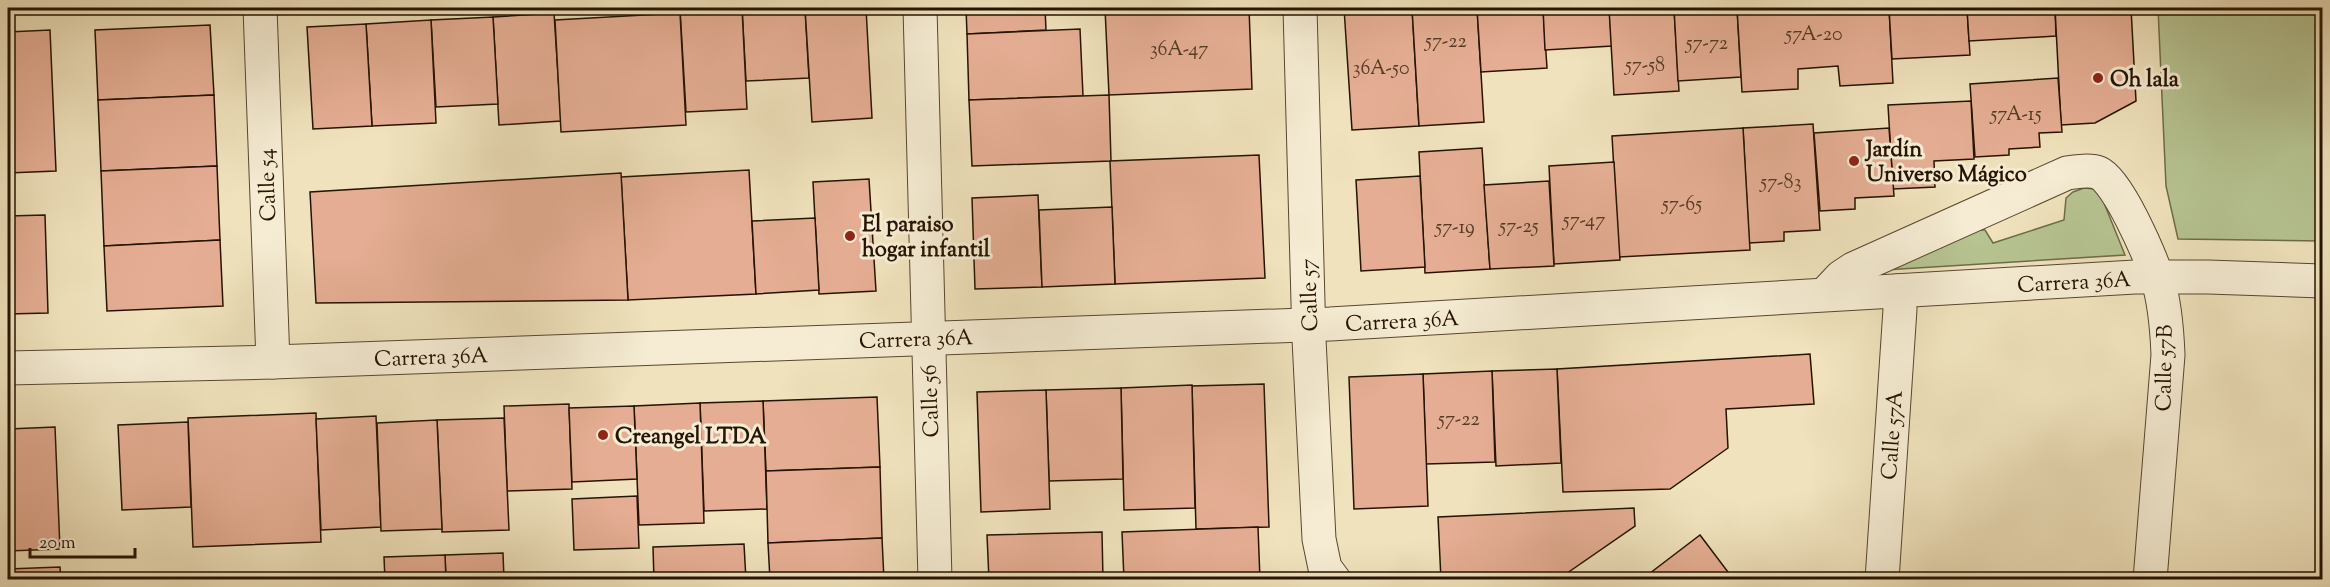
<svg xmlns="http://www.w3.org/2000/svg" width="2330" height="587" font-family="'Sorts Mill Goudy',serif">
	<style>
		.green { fill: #b6c492; stroke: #6e6c49; stroke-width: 1.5 }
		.building { fill: #e5ae94; stroke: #261300; stroke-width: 1.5 }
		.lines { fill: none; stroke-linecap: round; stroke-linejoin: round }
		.minor-casing { stroke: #58472f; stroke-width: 35 }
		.minor { stroke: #f5ecd3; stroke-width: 33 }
		.poi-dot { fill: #8f2418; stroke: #f5ecd3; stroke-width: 2 }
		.labels { text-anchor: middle; stroke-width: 6; stroke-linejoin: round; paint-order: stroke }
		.number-label { font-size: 20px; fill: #563a25 }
		.poi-label { font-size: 22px; font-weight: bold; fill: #261300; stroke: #f5ecd3; text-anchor: start }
		.street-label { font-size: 22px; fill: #261300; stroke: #f5ecd3 }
	</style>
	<rect width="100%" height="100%" fill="#efe2bc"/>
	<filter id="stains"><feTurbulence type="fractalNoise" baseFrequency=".00333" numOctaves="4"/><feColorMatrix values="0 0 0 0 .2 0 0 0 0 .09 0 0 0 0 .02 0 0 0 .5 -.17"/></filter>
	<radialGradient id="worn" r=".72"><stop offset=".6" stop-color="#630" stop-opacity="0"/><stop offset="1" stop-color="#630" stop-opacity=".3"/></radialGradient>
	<g class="green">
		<path d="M2158,8H2322V241L2178,239L2166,186Z"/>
		<path d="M2084,188L2095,189L2102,198L2125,255L1884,270L1979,230H1985L1993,243L2064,220L2066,198L2073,192Z"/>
	</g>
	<g class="building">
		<path d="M742,8H805L809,78L746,81Z"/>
		<path d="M742,8L747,109L686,112L680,9Z"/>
		<path d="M805,8H866L872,118L812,122Z"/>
		<path d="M966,8H1045L1046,30L967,34Z"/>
		<path d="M1105,8H1249L1252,89L1109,95Z"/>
		<path d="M1344,8H1412L1419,126L1352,130Z"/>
		<path d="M1412,8H1477L1484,122L1419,126Z"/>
		<path d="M1477,8H1543L1547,68L1481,72Z"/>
		<path d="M1543,8H1609L1612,46L1545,50Z"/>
		<path d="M1609,8H1674L1679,91L1614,95Z"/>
		<path d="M1674,8H1737L1741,77L1678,81Z"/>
		<path d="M1737,8H1889L1893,83L1840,86L1838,66L1798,69V89L1742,92Z"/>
		<path d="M1889,8H1967L1970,55L1892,59Z"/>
		<path d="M1967,8H2055L2056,36L1969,41Z"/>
		<path d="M2055,8H2131L2136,101L2095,123L2061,125Z"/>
		<path d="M554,13L561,121L499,125L493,17Z"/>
		<path d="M680,13L686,125L561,132L555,20Z"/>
		<path d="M493,17L498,104L436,107L431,20Z"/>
		<path d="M431,20L436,123L372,126L366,24Z"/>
		<path d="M366,24L372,126L313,129L307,27Z"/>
		<path d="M210,25L214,95L98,100L95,30Z"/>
		<path d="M1080,29L1083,96L969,100L967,34Z"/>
		<path d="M50,30L56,171L8,173V32Z"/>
		<path d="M2058,78L2062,132L2039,133L2040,147L2009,149V155L1975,157L1970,84Z"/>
		<path d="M214,95L217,166L101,171L98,100Z"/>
		<path d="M1109,95L1111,161L972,166L969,100Z"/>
		<path d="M1971,101L1974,159L1934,161L1935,187L1893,189L1888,105Z"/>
		<path d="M1813,124L1820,230L1784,232V241L1749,243L1743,128Z"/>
		<path d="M1743,128L1750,250L1619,257L1612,136Z"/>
		<path d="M1889,128L1894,196L1855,198V209L1820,211L1814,133Z"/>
		<path d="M1482,148L1490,269L1425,273L1419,152Z"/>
		<path d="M1259,155L1265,278L1115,284L1110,161Z"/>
		<path d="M1614,162L1620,260L1554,264L1549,166Z"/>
		<path d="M217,166L220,240L104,246L101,171Z"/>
		<path d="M749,170L756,294L628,300L621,177Z"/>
		<path d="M621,173L628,300L316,303L310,192Z"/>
		<path d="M1420,176L1425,267L1361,271L1356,180Z"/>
		<path d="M869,179L876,291L819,294L813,182Z"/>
		<path d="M1549,181L1554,266L1490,269L1484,185Z"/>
		<path d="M1038,195L1042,287L975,289L972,198Z"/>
		<path d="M1112,207L1115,284L1042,287L1039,210Z"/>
		<path d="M45,215L48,313L8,314V216Z"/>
		<path d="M815,218L819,290L756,294L752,221Z"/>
		<path d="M220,240L223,306L107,311L104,246Z"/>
		<path d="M1810,354L1814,404L1726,409L1728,448L1670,489L1563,492L1557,369Z"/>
		<path d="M1557,369L1561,463L1496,466L1492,371Z"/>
		<path d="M1492,371L1495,462L1426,464L1423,374Z"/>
		<path d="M1423,374L1428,506L1354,509L1349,377Z"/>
		<path d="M1264,384L1269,527L1196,529L1192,386Z"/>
		<path d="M1192,385L1195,508L1124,510L1121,388Z"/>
		<path d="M1121,388L1123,479L1049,481L1046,390Z"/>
		<path d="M1046,390L1050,509L981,512L977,392Z"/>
		<path d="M877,397L880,467L766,471L763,401Z"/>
		<path d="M763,401L767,509L704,511L700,403Z"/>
		<path d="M700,403L704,523L639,525L634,406Z"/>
		<path d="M569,404L572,489L507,491L504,406Z"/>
		<path d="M634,406L637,479L572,482L569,408Z"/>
		<path d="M316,413L321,542L193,547L188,418Z"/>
		<path d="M376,416L381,527L321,530L316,419Z"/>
		<path d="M504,418L509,530L442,532L437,420Z"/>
		<path d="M437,420L442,529L381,531L377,423Z"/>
		<path d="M188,422L191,507L122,510L118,425Z"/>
		<path d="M55,427L60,549L8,551V429Z"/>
		<path d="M880,467L882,538L768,543L766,471Z"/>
		<path d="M637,496L639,548L574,550L572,499Z"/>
		<path d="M1634,508L1635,526L1557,580H1441L1438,517Z"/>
		<path d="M1258,527L1260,580H1124L1122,532Z"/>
		<path d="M1102,532L1103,580H989L987,535Z"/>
		<path d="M1700,535L1734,580H1641Z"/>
		<path d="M882,538L884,580H770L768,543Z"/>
		<path d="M744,544L746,580H654L653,547Z"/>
		<path d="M503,553L504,580H446L445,555Z"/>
		<path d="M445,555L446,580H385L384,557Z"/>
		<path d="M60,567L61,580H8V569Z"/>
	</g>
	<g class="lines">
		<defs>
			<g id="minor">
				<path d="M260,8L273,362"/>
				<path d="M920,8L935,580"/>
				<path d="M1300,8L1309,339L1319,539L1325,568L1334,580"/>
				<path d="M1825,294L1841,277L1853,269L2067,173C2077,172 2089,169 2099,173C2118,181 2150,256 2157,277C2165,302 2167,329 2168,355L2150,580"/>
				<path d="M8,368L273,362L1330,324L2135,277H2208L2322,281"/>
				<path d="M1882,580L1900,309L1898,291"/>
			</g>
		</defs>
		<use href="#minor" class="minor-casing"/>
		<use href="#minor" class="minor"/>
	</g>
	<g class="poi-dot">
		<circle cx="2098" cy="78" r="6"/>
		<circle cx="1854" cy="161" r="6"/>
		<circle cx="850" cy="236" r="6"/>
		<circle cx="603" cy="435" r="6"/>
	</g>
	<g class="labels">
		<g class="number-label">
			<text x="1814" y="40">57A-20</text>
			<text x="1446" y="47">57-22</text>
			<text x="1707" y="49">57-72</text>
			<text x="1179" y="55">36A-47</text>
			<text x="1645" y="71">57-58</text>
			<text x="1381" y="74">36A-50</text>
			<text x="2016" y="120">57A-15</text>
			<text x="1781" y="188">57-83</text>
			<text x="1682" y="210">57-65</text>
			<text x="1584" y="226">57-47</text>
			<text x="1519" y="232">57-25</text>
			<text x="1455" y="233">57-19</text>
			<text x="1459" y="425">57-22</text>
		</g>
		<g class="poi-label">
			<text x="2110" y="86">Oh lala</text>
			<text x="1866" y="156">Jardín<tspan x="1866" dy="25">Universo Mágico</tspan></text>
			<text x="862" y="231">El paraiso<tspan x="862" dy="25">hogar infantil</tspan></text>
			<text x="615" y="443">Creangel LTDA</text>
		</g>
		<g class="street-label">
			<text transform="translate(266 185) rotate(-92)" y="8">Calle 54</text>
			<text transform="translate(2074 281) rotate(-3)" y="8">Carrera 36A</text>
			<text transform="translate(1308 295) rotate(-92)" y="8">Calle 57</text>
			<text transform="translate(1402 320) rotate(-3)" y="8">Carrera 36A</text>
			<text transform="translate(916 338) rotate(-2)" y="8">Carrera 36A</text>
			<text transform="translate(431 356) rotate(-2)" y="8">Carrera 36A</text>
			<text transform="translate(2163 368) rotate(-89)" y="8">Calle 57B</text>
			<text transform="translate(929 401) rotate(-92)" y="8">Calle 56</text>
			<text transform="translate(1891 435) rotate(-86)" y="8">Calle 57A</text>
		</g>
	</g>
	<rect width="2330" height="587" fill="none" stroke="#efe2bc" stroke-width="30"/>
	<rect x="9" y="9" width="2312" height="569" fill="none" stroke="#261300" stroke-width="3"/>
	<rect x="15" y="15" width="2300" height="557" fill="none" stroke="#261300" stroke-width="1.5"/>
	<path d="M30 548v9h105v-9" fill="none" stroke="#261300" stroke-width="3"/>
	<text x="39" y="548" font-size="18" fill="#261300" stroke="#f5ecd3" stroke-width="4.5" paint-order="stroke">20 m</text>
	<rect width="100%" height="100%" filter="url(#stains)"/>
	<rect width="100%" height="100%" fill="url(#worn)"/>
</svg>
